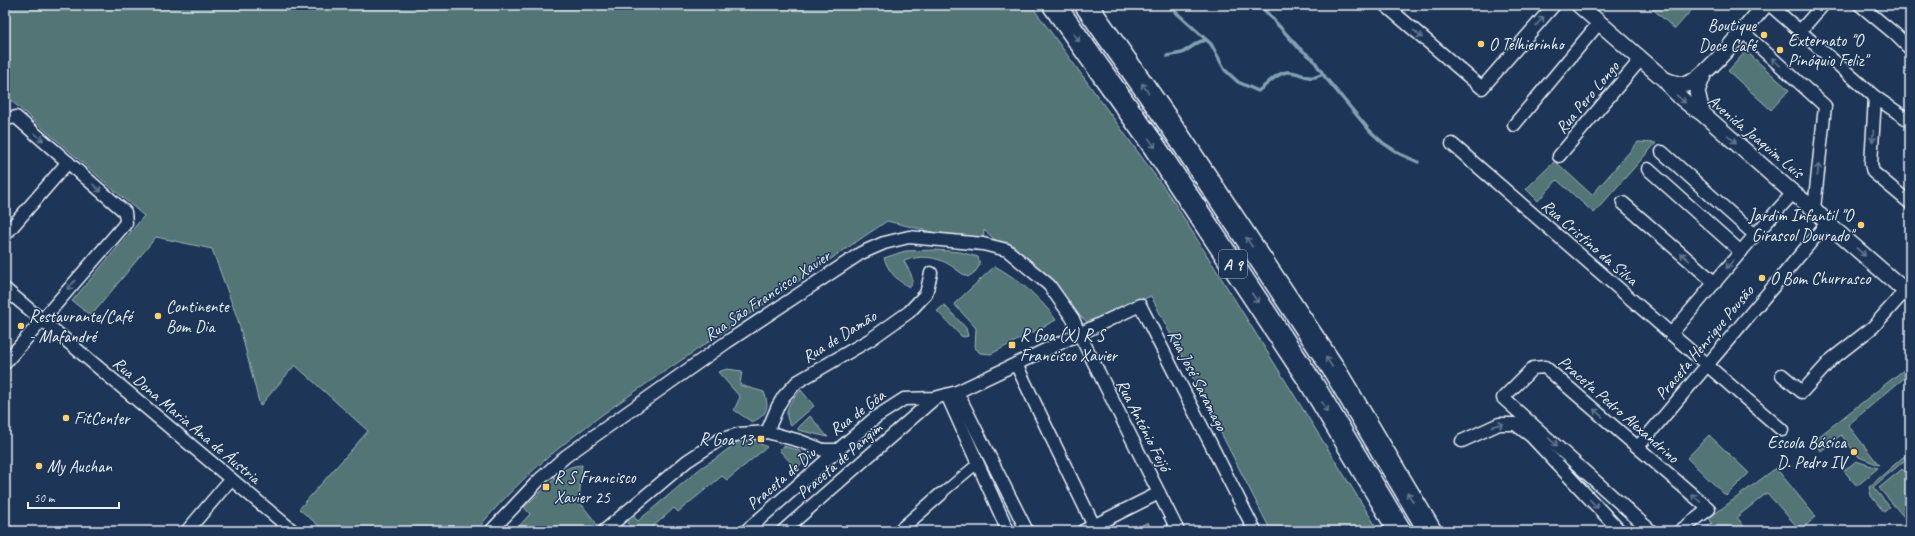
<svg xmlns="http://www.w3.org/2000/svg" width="1915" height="536" font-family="Caveat,sans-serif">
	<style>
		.green { fill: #537575; stroke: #9eb3b6 }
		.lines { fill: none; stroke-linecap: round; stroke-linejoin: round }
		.stream { stroke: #83a0b4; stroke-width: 3.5 }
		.pedestrian-casing { stroke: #e8f1f8; stroke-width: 12 }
		.minor-casing { stroke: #e8f1f8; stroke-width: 15 }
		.tertiary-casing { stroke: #e8f1f8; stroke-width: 18 }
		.motorway-casing { stroke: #e8f1f8; stroke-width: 25 }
		.pedestrian { stroke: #1d3557; stroke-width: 9 }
		.minor { stroke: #1d3557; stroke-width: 12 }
		.tertiary { stroke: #1d3557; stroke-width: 15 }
		.motorway { stroke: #1d3557; stroke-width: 22 }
		.oneway { stroke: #64778f }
		.poi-dot { fill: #ffd166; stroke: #1d3557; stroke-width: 1.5 }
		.labels { text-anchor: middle; stroke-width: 3; stroke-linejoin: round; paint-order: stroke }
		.shield { fill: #1d3557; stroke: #abb9c8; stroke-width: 1 }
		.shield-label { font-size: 16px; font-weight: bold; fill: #e8f1f8 }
		.poi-label { font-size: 17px; fill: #e8f1f8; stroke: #1d3557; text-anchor: start }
		.street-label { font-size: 17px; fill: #e8f1f8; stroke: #1d3557 }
	</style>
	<rect width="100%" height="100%" fill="#1d3557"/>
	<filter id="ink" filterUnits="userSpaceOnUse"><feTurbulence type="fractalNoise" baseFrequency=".025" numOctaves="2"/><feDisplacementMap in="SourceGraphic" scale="8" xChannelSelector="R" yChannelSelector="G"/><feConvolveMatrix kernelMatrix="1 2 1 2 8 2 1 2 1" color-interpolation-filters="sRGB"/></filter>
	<g filter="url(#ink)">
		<g class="green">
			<path d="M5,5H1031L1170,196L1379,531H1271L1151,296L1088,323L984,230L983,244L887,221C822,265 757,309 692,353C612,407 537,455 476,531H325L299,509L368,431L295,365L260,406L238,320L212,249L156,237L91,316L72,301L144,216L9,99L5,103Z"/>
			<path d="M1648,5H1696L1675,29Z"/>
			<path d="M1746,51L1789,90L1771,110L1728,71Z"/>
			<path d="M1638,142L1656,143L1594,213L1557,180L1538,201L1526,189L1555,161L1592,195Z"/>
			<path d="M935,250L960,252L978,257L980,265L975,272L968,277C961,274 957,269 950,265C936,256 919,255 904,261C908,270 916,277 910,287C898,283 887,269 884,258L905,251Z"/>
			<path d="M995,266C1019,280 1040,297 1056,320L991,354L980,353L975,348L976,328L954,304Z"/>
			<path d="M944,305L966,328L968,336L964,337L961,336L937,311Z"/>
			<path d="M1910,365V373L1848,425L1879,465L1859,457L1841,435L1821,451L1813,441Z"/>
			<path d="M727,369L742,371L740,385L764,392C770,408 767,415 752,422L734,410L740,397L718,372Z"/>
			<path d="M801,390L814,406L791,426C781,411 791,401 801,390Z"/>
			<path d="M810,416L826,435L828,437L798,430V428Z"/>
			<path d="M1709,435L1749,473L1726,496L1687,458Z"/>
			<path d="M745,436L767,447L727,480L722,476L678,512L674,508L648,531H635L627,523L632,515L638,521L702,467L715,459Z"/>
			<path d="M783,446L798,450L808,458L795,470L793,465L779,450Z"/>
			<path d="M1910,451V456L1873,487L1890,507L1884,512L1871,496L1869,487Z"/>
			<path d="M1856,461L1878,468L1857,486L1844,471Z"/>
			<path d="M582,465L579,501L596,523L587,531H521L519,526L530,514L524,507L544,489L546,490L550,486L549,484C561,473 565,466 582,465Z"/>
			<path d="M1776,468L1816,517L1800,530L1767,493L1737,517L1747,531H1701L1712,523L1709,518Z"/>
			<path d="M1902,469L1910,478V524L1879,488Z"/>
			<path d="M1148,522L1152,531H1131Z"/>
		</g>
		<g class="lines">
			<g class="stream">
				<path d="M1168,5L1211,44L1225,70L1238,82L1258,91C1266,86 1276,73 1287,72C1301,71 1306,82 1321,75"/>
				<path d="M1260,5L1298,47L1313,59L1325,77L1370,131L1383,143L1400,154L1418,162"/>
				<path d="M1167,56L1182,53L1199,42L1206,40"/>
			</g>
			<defs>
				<path id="pedestrian" d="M941,494L978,463"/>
				<g id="minor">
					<path d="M1385,5L1482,88L1554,5"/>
					<path d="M1770,5L1875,97L1910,121"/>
					<path d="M1860,5L1895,34L1910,49"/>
					<path d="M1742,31L1825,106L1814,209"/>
					<path d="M1800,31L1823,5"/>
					<path d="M1875,97L1871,164L1873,172L1910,203"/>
					<path d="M5,121L7,119L16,117L125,212L126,223L5,363"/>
					<path d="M1514,125L1599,23"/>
					<path d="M1452,144L1782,430"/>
					<path d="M1662,152L1755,235"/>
					<path d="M1559,156L1641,59"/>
					<path d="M1648,169L1741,252"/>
					<path d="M1623,203L1715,283"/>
					<path d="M5,235L68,162"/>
					<path d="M5,289L293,531"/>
					<path d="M1671,334L1755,235L1793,193"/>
					<path d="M1016,364L1094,526"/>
					<path d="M1782,375L1802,392L1832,359L1873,327L1905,291"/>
					<path d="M957,392L1027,531"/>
					<path d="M947,395L1008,531"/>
					<path d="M767,432L778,406L784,396L797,382L871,339L909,312L926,294L931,273"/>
					<path d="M1462,441L1499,424H1515L1531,436L1620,531"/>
					<path d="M1638,447L1827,223"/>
					<path d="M5,530L6,531"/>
					<path d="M187,531L231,479"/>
					<path d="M491,531L539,480L566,456L727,342L861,253L884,243L909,237L983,244L1007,250L1049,285L1073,319L1079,333L1178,531"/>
					<path d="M604,531L687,461L719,440L739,434L767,432L800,441L823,450H838L876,417L904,399L935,398L957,392L1140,305L1255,531"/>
					<path d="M746,531L838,450"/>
					<path d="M783,531L935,398"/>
					<path d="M899,531L941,494"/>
					<path d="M1083,531L1159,493"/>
					<path d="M1651,531L1503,398L1533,368L1545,367L1709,509L1680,531"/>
				</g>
				<g id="tertiary">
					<path d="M1579,5L1665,80C1676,95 1686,104 1702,113L1793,193L1814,209L1827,223L1910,295"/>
					<path d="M1665,80C1672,82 1680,86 1686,84C1704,81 1751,21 1765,5"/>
					<path d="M1702,113L1697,91L1704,73"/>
				</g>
				<g id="motorway">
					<path d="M1054,5L1152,143L1310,381L1400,531"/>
					<path d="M1086,5L1173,128L1333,368L1430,531"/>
				</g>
			</defs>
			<use href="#pedestrian" class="pedestrian-casing"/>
			<use href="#minor" class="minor-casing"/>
			<use href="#tertiary" class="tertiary-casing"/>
			<use href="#motorway" class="motorway-casing"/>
			<use href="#pedestrian" class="pedestrian"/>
			<use href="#minor" class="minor"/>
			<use href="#tertiary" class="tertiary"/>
			<use href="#motorway" class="motorway"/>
		</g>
		<defs><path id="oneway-shaft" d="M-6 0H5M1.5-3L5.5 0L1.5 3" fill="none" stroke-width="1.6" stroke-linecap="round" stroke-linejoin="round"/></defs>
		<g class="oneway">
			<use href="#oneway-shaft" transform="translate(1540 21) rotate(-49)"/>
			<use href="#oneway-shaft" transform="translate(1418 34) rotate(41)"/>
			<use href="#oneway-shaft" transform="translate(1076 37) rotate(55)"/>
			<use href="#oneway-shaft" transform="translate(1776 62) rotate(-138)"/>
			<use href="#oneway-shaft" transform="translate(1145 88) rotate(-125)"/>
			<use href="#oneway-shaft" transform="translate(1681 99) rotate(41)"/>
			<use href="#oneway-shaft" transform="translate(1873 136) rotate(94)"/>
			<use href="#oneway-shaft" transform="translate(39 137) rotate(41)"/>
			<use href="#oneway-shaft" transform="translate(1732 139) rotate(42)"/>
			<use href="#oneway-shaft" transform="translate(1152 143) rotate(55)"/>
			<use href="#oneway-shaft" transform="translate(1818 170) rotate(-84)"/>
			<use href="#oneway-shaft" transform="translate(97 188) rotate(42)"/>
			<use href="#oneway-shaft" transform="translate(1249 242) rotate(-124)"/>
			<use href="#oneway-shaft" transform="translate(1861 252) rotate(41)"/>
			<use href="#oneway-shaft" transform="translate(1685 257) rotate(-139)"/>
			<use href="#oneway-shaft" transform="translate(1730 264) rotate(130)"/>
			<use href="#oneway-shaft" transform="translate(71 285) rotate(131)"/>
			<use href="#oneway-shaft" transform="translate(1255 298) rotate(56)"/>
			<use href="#oneway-shaft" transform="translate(1329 362) rotate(-124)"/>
			<use href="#oneway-shaft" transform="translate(1325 407) rotate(59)"/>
			<use href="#oneway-shaft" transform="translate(1598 413) rotate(-139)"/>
			<use href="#oneway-shaft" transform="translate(1498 425) rotate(-12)"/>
			<use href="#oneway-shaft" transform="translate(1553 442) rotate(42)"/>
			<use href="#oneway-shaft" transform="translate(1410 497) rotate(-121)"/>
			<use href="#oneway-shaft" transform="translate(1696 498) rotate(-139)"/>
			<use href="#oneway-shaft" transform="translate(1594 504) rotate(47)"/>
		</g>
	</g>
	<g class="poi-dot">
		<circle cx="1764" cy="35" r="4"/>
		<circle cx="1481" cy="44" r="4"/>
		<circle cx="1780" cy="50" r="4"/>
		<circle cx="1861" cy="225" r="4"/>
		<circle cx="1762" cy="278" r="4"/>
		<circle cx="158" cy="316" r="4"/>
		<circle cx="21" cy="326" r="4"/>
		<rect x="1008" y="341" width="8" height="8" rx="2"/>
		<circle cx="66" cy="418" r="4"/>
		<rect x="757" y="435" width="8" height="8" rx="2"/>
		<circle cx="1854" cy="452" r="4"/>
		<circle cx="39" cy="466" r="4"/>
		<rect x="542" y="483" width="8" height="8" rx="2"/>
	</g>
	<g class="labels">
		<rect class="shield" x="1219" y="250" width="28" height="28" rx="3"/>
		<g class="shield-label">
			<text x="1233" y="270">A 9</text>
		</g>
		<g class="poi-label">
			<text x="1756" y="31" text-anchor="end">Boutique<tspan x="1756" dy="20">Doce Café</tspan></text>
			<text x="1788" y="46">Externato "O<tspan x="1788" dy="20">Pinóquio Feliz"</tspan></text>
			<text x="1489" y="50">O Telhierinho</text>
			<text x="1853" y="221" text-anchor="end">Jardim Infantil "O<tspan x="1853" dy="20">Girassol Dourado"</tspan></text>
			<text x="1770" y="284">O Bom Churrasco</text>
			<text x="166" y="312">Continente<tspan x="166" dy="20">Bom Dia</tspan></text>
			<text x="29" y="322">Restaurante/Café<tspan x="29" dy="20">- Mafandré</tspan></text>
			<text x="1020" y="341">R Goa (X) R S<tspan x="1020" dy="20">Francisco Xavier</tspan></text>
			<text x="74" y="424">FitCenter</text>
			<text x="753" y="445" text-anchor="end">R Goa 13</text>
			<text x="1846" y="448" text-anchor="end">Escola Básica<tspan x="1846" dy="20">D. Pedro IV</tspan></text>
			<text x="47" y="472">My Auchan</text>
			<text x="554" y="483">R S Francisco<tspan x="554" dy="20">Xavier 25</tspan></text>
		</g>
		<g class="street-label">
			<text transform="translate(1587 97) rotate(-50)" y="6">Rua Pero Longo</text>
			<text transform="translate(1756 136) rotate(40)" y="6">Avenida Joaquim Luís</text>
			<text transform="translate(1590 242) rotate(41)" y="6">Rua Cristino da Silva</text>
			<text transform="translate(767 295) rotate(-34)" y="6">Rua São Francisco Xavier</text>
			<text transform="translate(839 336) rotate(-32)" y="6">Rua de Damão</text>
			<text transform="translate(1704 342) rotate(-50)" y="6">Praceta Henrique Pousão</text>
			<text transform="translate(1198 380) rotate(63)" y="6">Rua José Saramago</text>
			<text transform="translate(1619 409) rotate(41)" y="6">Praceta Pedro Alexandrino</text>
			<text transform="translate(857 412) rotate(-37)" y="6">Rua de Gôa</text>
			<text transform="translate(187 420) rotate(40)" y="6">Rua Dona Maria Ana de Áustria</text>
			<text transform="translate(1144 425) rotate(63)" y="6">Rua António Feijó</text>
			<text transform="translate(839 460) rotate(-41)" y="6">Praceta de Pangim</text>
			<text transform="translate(781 478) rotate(-41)" y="6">Praceta de Diu</text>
		</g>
	</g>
	<rect width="1915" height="536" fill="none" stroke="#1d3557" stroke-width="20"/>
	<rect x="10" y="10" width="1895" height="516" fill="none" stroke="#e8f1f8" stroke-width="1.5" filter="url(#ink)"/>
	<path d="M28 502v6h91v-6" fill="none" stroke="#e8f1f8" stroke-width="2"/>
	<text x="34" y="502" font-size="12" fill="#e8f1f8" stroke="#1d3557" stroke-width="3" paint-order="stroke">50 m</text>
</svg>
